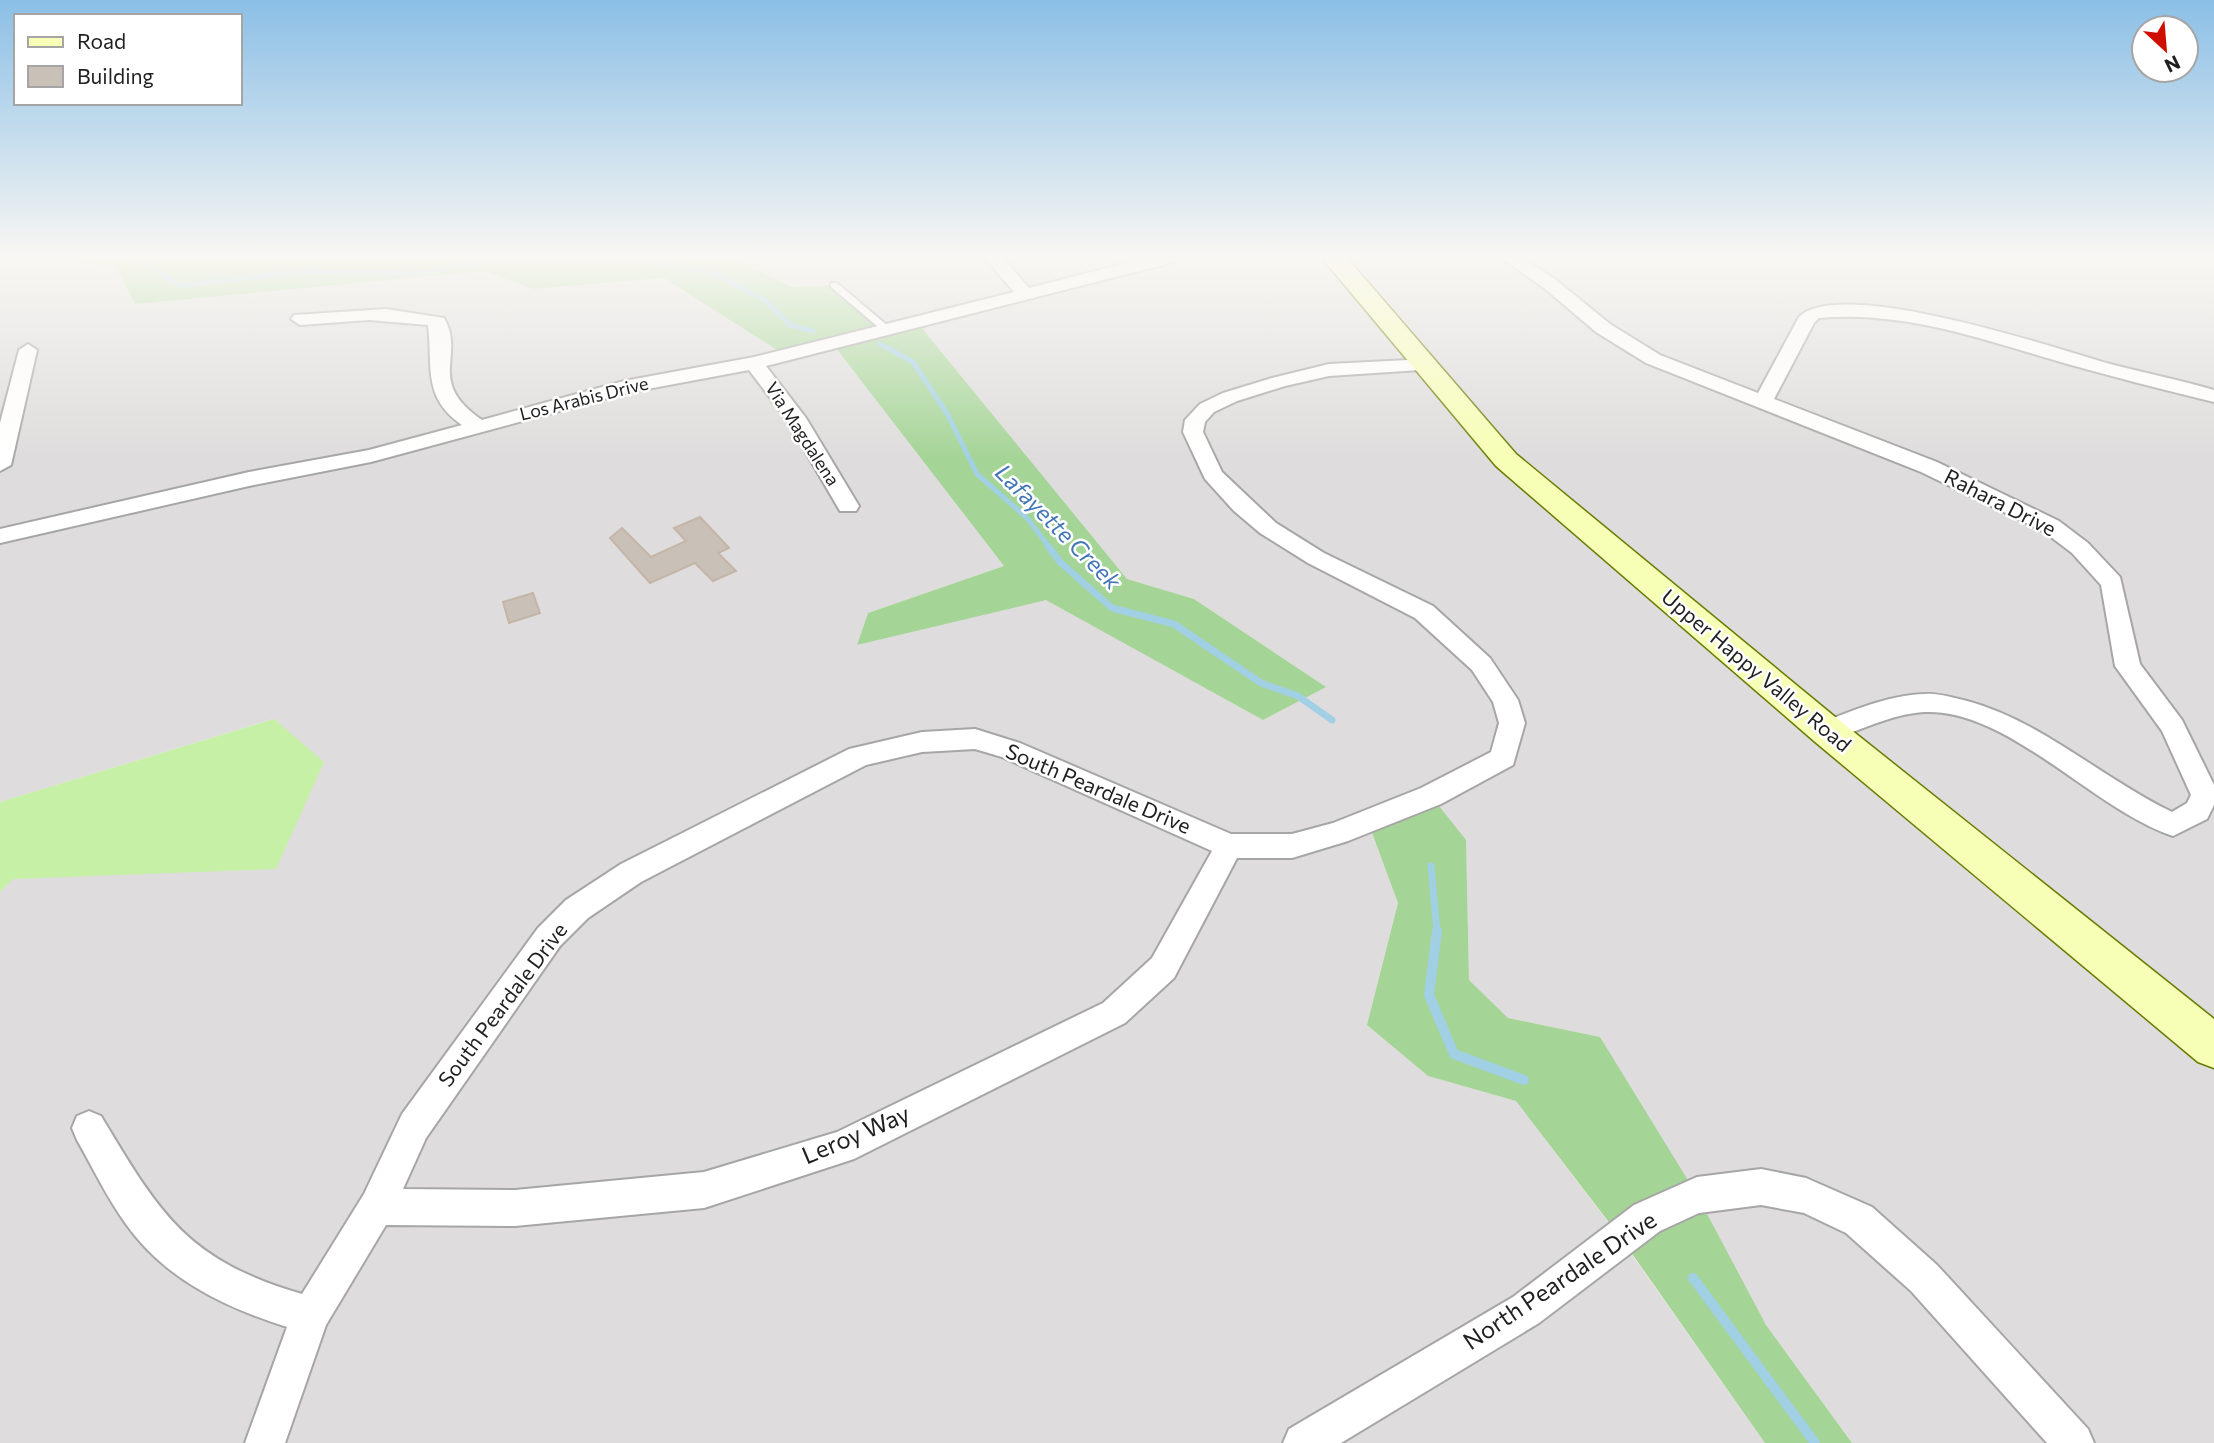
<svg xmlns="http://www.w3.org/2000/svg" width="2214" height="1443" font-family="Commissioner,sans-serif">
	<style>
		.residential { fill: #dedcdc }
		.grass { fill: #c5f0a6 }
		.forest { fill: #a4d496 }
		.lines { fill: none; stroke-linecap: round; stroke-linejoin: round }
		.stream-far2 { stroke: #a1cfe3; stroke-width: 5 }
		.stream-far1 { stroke: #a1cfe3; stroke-width: 7 }
		.stream { stroke: #a1cfe3; stroke-width: 10 }
		.building { fill: #c9c0b7; stroke: #c4b5a6; stroke-width: 2 }
		.lane-casing { stroke: #a6a6a6; stroke-width: 4 }
		.street-casing { stroke: #a6a6a6; stroke-width: 4 }
		.secondary-casing { stroke: #677d00; stroke-width: 3 }
		.lane { fill: #fff; fill-rule: evenodd }
		.street { fill: #fff; fill-rule: evenodd }
		.secondary { fill: #f6ffb5; fill-rule: evenodd }
		.labels { text-anchor: middle; stroke-width: 5; stroke-linejoin: round; paint-order: stroke }
		.far-street-label { font-size: 18px; fill: #1f1f1f; stroke: #fff }
		.street-label { font-size: 21px; fill: #1f1f1f; stroke: #fff }
		.water-label { font-size: 23px; font-style: italic; fill: #4276b9; stroke: #fff }
		.near-street-label { font-size: 24px; fill: #1f1f1f; stroke: #fff }
	</style>
	<rect width="100%" height="100%" fill="#f1eee5"/>
	<path class="residential" d="M0,258H42L116,267L486,271L533,289L664,278L785,355L832,343L1004,566L868,613L857,645L1046,599L1263,720L1325,687L1194,599L1127,579L916,322L886,329L834,285L792,287L734,258H2214V1443H1852L1766,1325L1600,1037L1508,1018L1469,980L1466,840L1368,822L1398,903L1367,1025L1428,1076L1516,1101L1620,1238L1765,1443H0V892L12,879L273,719L0,802Z"/>
	<path class="grass" d="M274,719L324,762L276,869L13,879L0,892V802Z"/>
	<g class="forest">
		<path d="M42,258H734L792,287L834,285L886,329L916,321L1127,579L1194,599L1326,687L1263,720L1046,600L857,645L868,613L1004,566L832,343L785,355L664,278L533,289L485,271L135,304L116,267Z"/>
		<path d="M1431,796L1466,840L1469,980L1508,1018L1600,1037L1697,1195L1766,1325L1852,1443H1765L1621,1238L1516,1101L1428,1076L1367,1025L1398,903L1368,822Z"/>
	</g>
	<g class="lines">
		<g class="stream-far2">
			<path d="M139,258L180,286L303,271L417,274L468,264L513,260L664,263L718,275L766,301L790,325L813,331"/>
			<path d="M880,344L913,362L948,415L977,474L1027,518L1050,548"/>
		</g>
		<g class="stream-far1">
			<path d="M1048,546L1060,562L1112,608L1174,624L1261,683L1298,696L1332,720"/>
			<path d="M1431,866L1437,932"/>
		</g>
		<g class="stream">
			<path d="M1437,931L1429,995L1454,1054L1524,1080"/>
			<path d="M1693,1278L1815,1443"/>
		</g>
	</g>
	<g class="building">
		<path d="M700,517L729,548L718,553L736,571L713,581L695,563L650,583L610,538L622,528L651,557L686,541L674,528Z"/>
		<path d="M533,593L540,613L509,623L503,602Z"/>
	</g>
	<g class="lines">
		<defs>
			<path id="lane" d="M831,283H837L889,327V331H883L831,287Z"/>
			<g id="street">
				<path d="M985,258H1003L1029,288L1146,258H1176L1174,262L766,366L806,418L859,506L856,511H840L787,420L749,370L626,393L371,462L249,486L0,543V529L249,472L369,450L462,425C422,397 433,367 428,325L369,320L300,325L291,319L294,315L386,309L444,318C466,356 425,381 482,420L624,381L754,357L1014,292Z"/>
				<path d="M1502,258H1522L1556,280L1610,324L1660,355L1758,393L1799,317C1841,276 2054,348 2110,364C2145,373 2180,380 2214,390V402C2164,390 2114,377 2064,363C1985,340 1903,310 1819,318L1814,323L1774,399L1937,462L2059,521L2088,543L2120,577L2140,664L2182,720L2214,785V805L2207,819L2173,836C2094,810 2009,709 1925,712C1890,714 1860,731 1827,741L1818,738L1814,731L1818,724C1852,711 1888,695 1925,694C1939,693 1953,698 1967,701C2044,722 2101,778 2172,812L2187,803L2191,795L2162,731L2115,666L2101,585L2072,553L2043,531L1921,472L1646,363L1596,332L1544,288Z"/>
				<path d="M28,344L37,350L11,465L0,471V423L19,350Z"/>
				<path d="M1428,359L1435,361L1438,365L1435,369L1329,376L1285,386L1237,401L1214,412L1205,422L1203,432L1222,472L1276,523L1324,553L1433,606L1490,658L1518,700L1525,723L1513,765L1441,804L1348,841L1292,858H1237L1174,978L1125,1023L854,1159L704,1208L515,1226L386,1225L326,1325L285,1443H245L287,1327C224,1307 165,1279 126,1224C107,1198 93,1168 77,1140L72,1128L77,1116L89,1111L101,1116C160,1214 186,1260 302,1294L364,1194L402,1114L538,928L566,900L621,864L849,749L922,732L975,729L1020,743L1231,834H1292L1333,823L1421,788L1491,752L1499,723L1493,702L1472,670L1415,618L1308,563L1260,533L1234,511L1205,479L1183,432L1185,420L1200,404L1223,393L1272,378L1329,364ZM975,749L1002,757L1212,851L1152,958L1103,1003L837,1132L704,1172L515,1190L403,1189L426,1138L560,946L588,918L641,882L866,765L922,752Z"/>
				<path d="M1761,1169L1806,1178L1872,1207L1937,1265L2088,1429L2094,1443H2047L1911,1291L1846,1233L1804,1213L1761,1205L1699,1213L1660,1231L1539,1323L1341,1443H1283L1289,1429L1513,1297L1634,1205L1697,1177Z"/>
			</g>
			<path id="secondary" d="M1322,258H1347L1516,454L1840,721L2214,1019V1068L2198,1062L1814,741L1496,466Z"/>
		</defs>
		<use href="#lane" class="lane-casing"/>
		<use href="#street" class="street-casing"/>
		<use href="#secondary" class="secondary-casing"/>
		<use href="#lane" class="lane"/>
		<use href="#street" class="street"/>
		<use href="#secondary" class="secondary"/>
	</g>
	<linearGradient id="sky" x2="0" y2="1"><stop stop-color="#8bbfe6"/><stop offset="0.56" stop-color="#f9f7f3"/><stop offset="1" stop-color="#f9f7f3" stop-opacity="0"/></linearGradient>
	<rect width="2214" height="460" fill="url(#sky)"/>
	<g class="labels">
		<g class="far-street-label">
			<text transform="translate(584 399) rotate(-14)" y="6">Los Arabis Drive</text>
			<text transform="translate(802 434) rotate(57)" y="6">Via Magdalena</text>
		</g>
		<g class="street-label">
			<text transform="translate(2000 503) rotate(27)" y="7">Rahara Drive</text>
			<text transform="translate(1756 671) rotate(40)" y="7">Upper Happy Valley Road</text>
			<text transform="translate(1098 789) rotate(23)" y="7">South Peardale Drive</text>
			<text transform="translate(503 1005) rotate(-53)" y="7">South Peardale Drive</text>
		</g>
		<g class="water-label">
			<text transform="translate(1058 527) rotate(45)" y="8">Lafayette Creek</text>
		</g>
		<g class="near-street-label">
			<text transform="translate(856 1135) rotate(-23)" y="8">Leroy Way</text>
			<text transform="translate(1560 1281) rotate(-34)" y="8">North Peardale Drive</text>
		</g>
	</g>
	<rect x="14" y="14" width="228" height="91" fill="#ffffff" stroke="#a5a5a5" stroke-width="2"/>
	<rect x="28" y="37" width="35" height="10" fill="#f6ffb5" stroke="#a5a5a5" stroke-width="2"/>
	<text x="77" y="49" font-size="21" fill="#1f1f1f">Road</text>
	<rect x="28" y="66" width="35" height="21" fill="#c9c0b7" stroke="#a5a5a5" stroke-width="2"/>
	<text x="77" y="84" font-size="21" fill="#1f1f1f">Building</text>
	<g transform="translate(2165 49) rotate(154)"><circle r="33" fill="#ffffff" stroke="#a5a5a5" stroke-width="2"/>
	<path d="M0-5L12 26L0 18L-12 26Z" fill="#cf0e00"/>
	<text y="-10" font-size="19" font-weight="bold" text-anchor="middle" fill="#1f1f1f">N</text>
	</g>
</svg>
